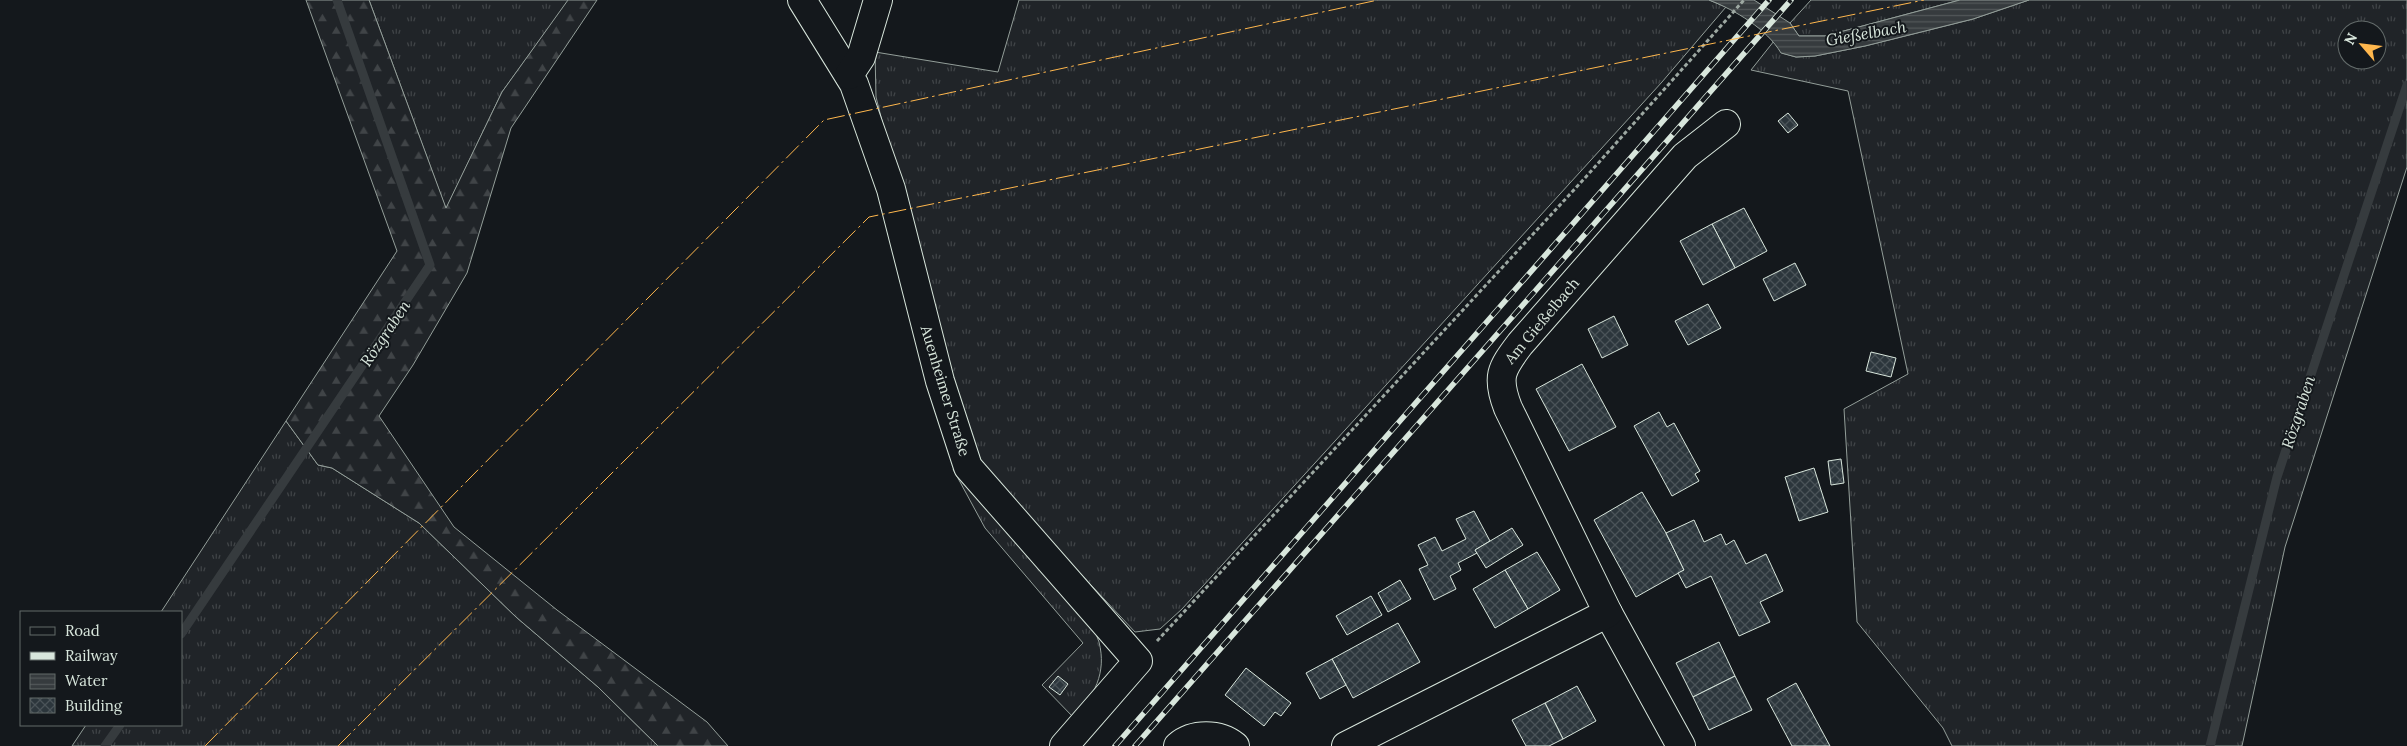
<svg xmlns="http://www.w3.org/2000/svg" width="2407" height="746" font-family="Lora,serif">
	<style>
		.grass { fill: url(#grass-tufts); stroke: #939e99; fill-rule: evenodd }
		.forest { fill: url(#forest-firs); stroke: #939e99 }
		.water { fill: url(#water-rules); stroke: #939e99 }
		.lines { fill: none; stroke-linecap: round; stroke-linejoin: round }
		.stream { stroke: #363b3e; stroke-width: 9 }
		.building { fill: url(#building-cross-hatch); stroke: #d8e6dc }
		.minor-casing { stroke: #d8e6dc; stroke-width: 30 }
		.path { stroke: #9da8a2; stroke-width: 3; stroke-dasharray: 4 2.5; stroke-linecap: butt }
		.minor { stroke: #14181c; stroke-width: 28 }
		.rail-casing { stroke: #d8e6dc; stroke-width: 5.5 }
		.rail { stroke: #14181c; stroke-width: 4; stroke-dasharray: 11; stroke-linecap: butt }
		.power { stroke: #ffb74d; stroke-width: 1; stroke-dasharray: 18 4 2.5 4; stroke-linecap: butt }
		.labels { text-anchor: middle; stroke-width: 4; stroke-linejoin: round; paint-order: stroke }
		.street-label { font-size: 15px; fill: #d8e6dc; stroke: #14181c }
		.water-label { font-size: 16px; font-style: italic; fill: #d8e6dc; stroke: #14181c }
	</style>
	<defs>
		<pattern id="grass-tufts" width="24" height="20" patternUnits="userSpaceOnUse" patternTransform="scale(1.25)"><rect width="24" height="20" fill="#202428"/><path d="M3 7l-1-3M5 7V3M7 7l1-3M15 17l-1-3M17 17v-4M19 17l1-3" fill="none" stroke="#404447"/></pattern>
		<pattern id="forest-firs" width="22" height="20" patternUnits="userSpaceOnUse" patternTransform="scale(1.25)"><rect width="22" height="20" fill="#202428"/><path d="M5 1l3.5 6h-7zM16 11l3.5 6h-7z" fill="#404447"/></pattern>
		<pattern id="water-rules" width="6" height="5" patternUnits="userSpaceOnUse" patternTransform="scale(1.25)"><rect width="6" height="5" fill="#363b3e"/><path d="M0 2.5h6" fill="none" stroke="#525759"/></pattern>
		<pattern id="building-cross-hatch" width="8" height="8" patternUnits="userSpaceOnUse" patternTransform="scale(1.25)"><rect width="8" height="8" fill="#2c363c"/><path d="M0 0l8 8M0 8l8-8" fill="none" stroke="#4a5358"/></pattern>
	</defs>
	<rect width="100%" height="100%" fill="#14181c"/>
	<g class="grass">
		<path d="M369,0H569L502,92L446,209Z"/>
		<path d="M1019,0H1709L1726,7L1662,82L1182,609L1160,629L1135,632L986,473L943,364L876,97L875,52L998,72Z"/>
		<path d="M1811,0H1960L1825,36H1799L1790,23Z"/>
		<path d="M2029,0H2407V167L2285,547L2242,746H1952L1943,728L1857,622L1844,409L1908,374L1848,91L1751,70L1774,41L1782,53L1796,57L1815,56L1865,46L1973,19ZM2347,30H2377V60H2347Z"/>
		<path d="M286,421L318,465L332,468L419,523L516,617L598,687L658,746H72L86,725H181V612H161Z"/>
		<path d="M953,469C994,513 1037,556 1073,604C1082,615 1095,628 1099,642C1107,673 1094,696 1074,718L1042,685L1083,643L985,528Z"/>
	</g>
	<path class="forest" d="M306,0H369L446,208L502,92L568,0H597L511,128L467,273L413,365L379,416L454,527L557,610L707,722L728,746H658L598,687L516,617L419,523L332,468L318,465L286,421L397,251Z"/>
	<path class="water" d="M1709,0H1754L1790,23L1799,36H1825L1960,0H2029L1973,19L1865,46L1815,56L1796,57L1781,53C1767,29 1735,10 1709,0Z"/>
	<g class="lines">
		<g class="stream">
			<path d="M181,634L430,265L337,0"/>
			<path d="M105,746L120,725"/>
			<path d="M2210,746L2277,477L2407,85"/>
		</g>
	</g>
	<g class="building">
		<path d="M1788,113L1798,125L1788,133L1778,121Z"/>
		<path d="M1744,208L1767,251L1735,268L1712,224Z"/>
		<path d="M1712,224L1735,268L1703,285L1680,241Z"/>
		<path d="M1795,263L1806,285L1774,301L1763,279Z"/>
		<path d="M1708,304L1721,328L1688,345L1675,321Z"/>
		<path d="M1614,316L1628,345L1602,358L1588,329Z"/>
		<path d="M1871,352L1896,358L1891,377L1866,371Z"/>
		<path d="M1582,364L1616,427L1569,451L1536,389Z"/>
		<path d="M1659,412L1667,427L1674,423L1700,471L1695,474L1699,481L1672,496L1634,426Z"/>
		<path d="M1841,459L1844,483L1831,485L1828,461Z"/>
		<path d="M1814,468L1828,512L1799,521L1785,477Z"/>
		<path d="M1642,492L1666,533L1684,570L1636,597L1594,520Z"/>
		<path d="M1474,511L1490,541L1475,550L1477,553L1458,563L1461,570L1450,576L1456,589L1434,600L1419,569L1428,565L1418,545L1435,537L1442,551L1466,539L1456,519Z"/>
		<path d="M1694,520L1704,542L1721,534L1726,545L1734,540L1746,564L1766,554L1783,591L1760,602L1770,622L1739,636L1711,576L1686,588L1678,573L1684,570L1666,533Z"/>
		<path d="M1512,528L1523,545L1486,568L1475,550Z"/>
		<path d="M1537,552L1560,590L1528,609L1505,570Z"/>
		<path d="M1505,570L1528,609L1495,628L1473,589Z"/>
		<path d="M1400,580L1411,599L1388,612L1378,593Z"/>
		<path d="M1371,596L1382,615L1347,635L1336,616Z"/>
		<path d="M1398,623L1420,662L1353,698L1332,659Z"/>
		<path d="M1719,642L1735,676L1693,697L1676,663Z"/>
		<path d="M1332,659L1346,685L1320,699L1306,673Z"/>
		<path d="M1246,668L1291,703L1281,716L1275,712L1264,726L1225,695Z"/>
		<path d="M1058,676L1068,684L1060,695L1049,687Z"/>
		<path d="M1735,676L1752,710L1709,730L1693,697Z"/>
		<path d="M1796,683L1830,746H1792L1767,699Z"/>
		<path d="M1577,686L1596,721L1563,739L1545,703Z"/>
		<path d="M1545,703L1563,739L1549,746H1526L1512,720Z"/>
	</g>
	<g class="lines">
		<defs>
			<g id="minor">
				<path d="M802,0L854,84L891,189L940,381L968,467L1138,661L1064,746"/>
				<path d="M849,75L861,57L878,0"/>
				<path d="M1608,613L1681,746"/>
				<path d="M1178,746C1193,733 1219,733 1235,746"/>
				<path d="M1346,746L1608,613L1508,408C1496,377 1501,369 1520,344L1685,156L1726,124"/>
			</g>
		</defs>
		<use href="#minor" class="minor-casing"/>
		<path class="path" d="M1157,641L1584,179L1744,0"/>
		<use href="#minor" class="minor"/>
		<defs>
			<g id="rail">
				<path d="M1115,746L1769,0"/>
				<path d="M1135,746L1791,0"/>
			</g>
		</defs>
		<use href="#rail" class="rail-casing"/>
		<use href="#rail" class="rail"/>
		<g class="power">
			<path d="M205,746L824,120L1378,0"/>
			<path d="M338,746L869,217L1924,0"/>
		</g>
	</g>
	<g class="labels">
		<g class="street-label">
			<text transform="translate(1542 321) rotate(-50)" y="5">Am Gießelbach</text>
			<text transform="translate(945 391) rotate(73)" y="5">Auenheimer Straße</text>
		</g>
		<g class="water-label">
			<text transform="translate(1866 33) rotate(-10)" y="6">Gießelbach</text>
			<text transform="translate(385 333) rotate(-56)" y="6">Rözgraben</text>
			<text transform="translate(2298 412) rotate(-72)" y="6">Rözgraben</text>
		</g>
	</g>
	<rect x="20" y="611" width="162" height="115" fill="#14181c" stroke="#626a69"/>
	<rect x="30" y="627" width="25" height="8" fill="#14181c" stroke="#626a69"/>
	<text x="65" y="636" font-size="15" fill="#d8e6dc">Road</text>
	<rect x="30" y="652" width="25" height="8" fill="#d8e6dc" stroke="#626a69"/>
	<text x="65" y="661" font-size="15" fill="#d8e6dc">Railway</text>
	<rect x="30" y="674" width="25" height="15" fill="url(#water-rules)" stroke="#626a69"/>
	<text x="65" y="686" font-size="15" fill="#d8e6dc">Water</text>
	<rect x="30" y="698" width="25" height="15" fill="url(#building-cross-hatch)" stroke="#626a69"/>
	<text x="65" y="711" font-size="15" fill="#d8e6dc">Building</text>
	<g transform="translate(2362 45) rotate(298)"><circle r="24" fill="#14181c" stroke="#626a69"/>
	<path d="M0-4L9 19L0 12L-9 19Z" fill="#ffb74d"/>
	<text y="-8" font-size="14" font-weight="bold" text-anchor="middle" fill="#d8e6dc">N</text>
	</g>
</svg>
